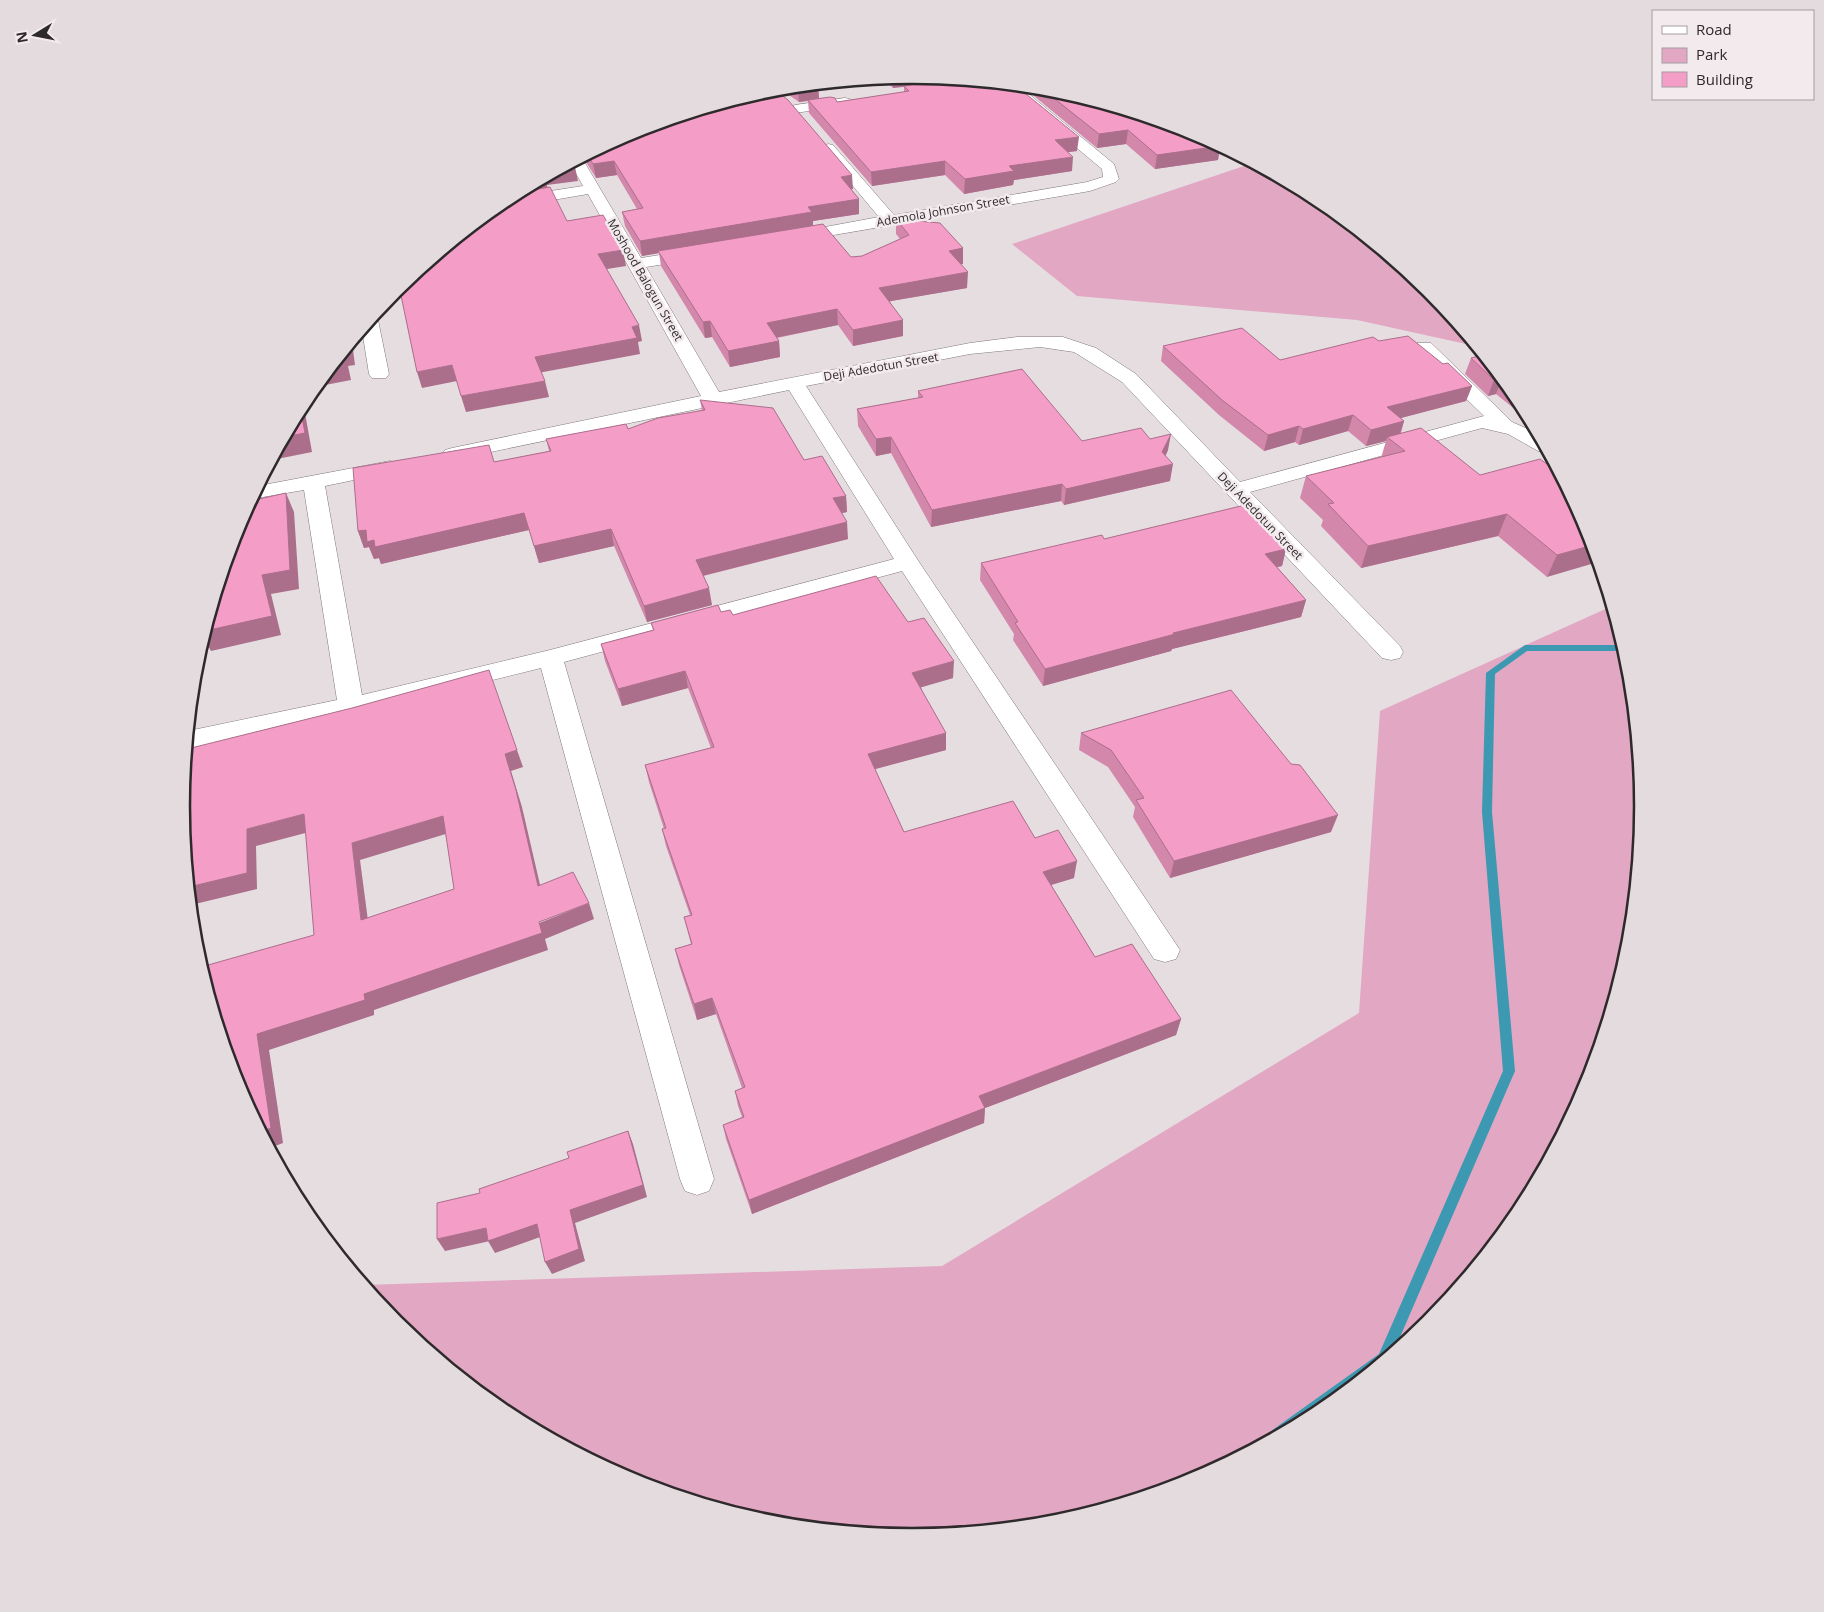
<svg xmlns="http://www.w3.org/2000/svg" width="1824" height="1612" font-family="'Open Sans',sans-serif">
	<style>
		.green { fill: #e2a7c2 }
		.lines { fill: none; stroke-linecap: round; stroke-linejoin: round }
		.stream { fill: #3d99b2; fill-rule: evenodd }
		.street-casing { stroke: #7f777a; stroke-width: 1 }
		.street { fill: #fff; fill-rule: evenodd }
		.wall { fill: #d287ab }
		.shaded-wall { fill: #ab6e8b }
		.building { fill: #f49dc7; stroke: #ab6e8b; fill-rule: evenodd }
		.labels { text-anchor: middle; stroke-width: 5; stroke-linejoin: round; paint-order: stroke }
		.far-street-label { font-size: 12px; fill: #2e2a2c; stroke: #f3eaee }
		.rim { fill: none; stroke: #2e2a2c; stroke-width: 2.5 }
	</style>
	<rect width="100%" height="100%" fill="#e6dde1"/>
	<g class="green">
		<path d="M1253,163L1318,198L1429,289L1475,346L1357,320L1077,296L1012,244Z"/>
		<path d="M1612,606L1629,664L1643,806L1629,949L1587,1086L1520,1212L1429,1323L1318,1414L1191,1481L1054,1523L912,1537L769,1523L632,1481L506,1414L395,1323L364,1285L942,1266L1359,1013L1380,711Z"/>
	</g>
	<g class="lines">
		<path class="stream" d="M1525,645H1623L1625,651H1527L1495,674L1492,812L1515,1071L1394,1351L1318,1414L1270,1439L1269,1436L1271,1431L1379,1354L1503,1071L1482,812L1486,673Z"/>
		<defs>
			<g id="street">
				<path d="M1004,84L1019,86L1114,164L1119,179L1116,182L1090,191L793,242L787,240L785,237L787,234L879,217L821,148L828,144L833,145L894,215L1087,182L1103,177L1102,169L1005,88Z"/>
				<path d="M845,98L850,99L852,102L850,105L795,113L788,109L795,105Z"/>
				<path d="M582,158L641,258L697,249L703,250L705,254L703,258L697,259L646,267L719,392L970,343L1017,337H1063L1096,348L1136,374L1240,482L1484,416L1417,351L1415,347L1417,343H1431L1512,422L1537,433L1548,452L1538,451L1508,434L1482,428L1250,492L1400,646L1403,652L1400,658L1391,660L1382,658L1122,382L1074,352L1040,347L970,354L806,386L919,562L1180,950L1176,959L1165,962L1154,959L902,571L564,662L714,1179L709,1191L697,1195L685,1191L680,1179L541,668L351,715L187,749L188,731L337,700L304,490L251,499L258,486L390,461L397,463L400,467L397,471L325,486L362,695L550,650L894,559L789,390L452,460L445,458L442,454L445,450L452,448L701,396L588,194L518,206L510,201L518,196L583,186L571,164Z"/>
				<path d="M373,316L378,320L389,374L386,378H372L369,374L362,330Z"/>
			</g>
		</defs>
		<use href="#street" class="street-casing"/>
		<use href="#street" class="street"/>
	</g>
	<g class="wall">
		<path d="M912,75L1077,151L1068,152L1072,171L1014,180L1013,185L964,194L945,175L872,186L809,113L808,101L799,102L779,88L817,84L818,86L819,98L837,102L904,92V87L893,88L882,78Z"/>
		<path d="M1022,86L1055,89L1220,146L1218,160L1155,169L1126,144L1097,148Z"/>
		<path d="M633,131L853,189H851L859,199V214L813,221V225L851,257L862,256L900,239L896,234V219L963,248V264H961L967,288L890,301L903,336L853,346L838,325L777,338L779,341L780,357L730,367L712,337L705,338L661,266L659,253L642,256L625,226L622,212L637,209L617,175L596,178L583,157Z"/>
		<path d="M1379,341L1443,364L1472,386L1466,401L1400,418L1404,421L1401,433L1480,475L1587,527L1547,577L1498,536L1361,568L1321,526L1323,520L1300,498L1306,476L1381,458L1386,441L1366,446L1348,431L1299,445L1295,442L1264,451L1219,415L1161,361L1163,346L1280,360Z"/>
		<path d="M1483,355L1520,400L1532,423L1496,394L1488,396L1465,374L1471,358Z"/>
		<path d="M918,391L1082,441L1150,439L1168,450L1165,456L1170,481L1064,505L1061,501L931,527L891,453L876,456L858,426L857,409L918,398Z"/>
		<path d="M700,400L804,460L846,496L847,512L842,513L848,539L703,576L712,605L647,622L614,546L539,563L529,530L381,564L379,558L374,559L369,547L364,548L358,531L494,462L549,451L546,439L628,429L702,410Z"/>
		<path d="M1104,539L1286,549L1282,566L1277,567L1306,600L1301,617L1172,649L1171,651L1043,686L1013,640L1014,634L980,580L981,563Z"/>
		<path d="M721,612L733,615L908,622L953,678L921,687L946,750L875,769L904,832L1035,838L1074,878L1051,885L1095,957L1181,1019L1176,1035L985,1108L984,1123L752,1214L726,1139L723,1125L742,1117L738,1106L735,1091L742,1088L716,1014L697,1020L679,965L675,949L691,944L684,917L690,915L666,846L662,829H664L649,782L645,765L711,748L688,688L622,706L605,661L601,644L653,630L651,623Z"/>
		<path d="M1081,733L1331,832L1170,878L1133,817L1135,807L1108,767L1079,750Z"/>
	</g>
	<g class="shaded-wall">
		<path d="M912,75L956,79L893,88V77Z"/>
		<path d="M818,86L819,99L799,102L798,89Z"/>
		<path d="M1128,130L1126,144L1097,148L1099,134Z"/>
		<path d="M1079,137L1077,151L1054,154L1055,140Z"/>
		<path d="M1220,146L1218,160L1155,169L1157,155Z"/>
		<path d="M1073,157L1072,171L1014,180L1013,185L964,194L965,179L1009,166Z"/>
		<path d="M614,161L617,175L596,178L593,164Z"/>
		<path d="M945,161V175L872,186L871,172Z"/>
		<path d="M575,167L578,181L547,185L548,190L521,192V194H518L517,192L561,169Z"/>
		<path d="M852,175L853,189L841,191V177Z"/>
		<path d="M859,199V214L813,221V226L658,251L659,253L642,256L640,241L808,207Z"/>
		<path d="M963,248V264L948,266L949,251Z"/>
		<path d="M623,250L626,266L601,270L598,254Z"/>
		<path d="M968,272L967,288L880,303L879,288Z"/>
		<path d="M837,309L838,325L769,339L767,323Z"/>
		<path d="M903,320V336L853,346V330Z"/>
		<path d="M710,321L712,337L705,338L703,322Z"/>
		<path d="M639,325L642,341L638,342L640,354L538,373L535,357L632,327Z"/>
		<path d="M779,341L780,357L730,367L728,351Z"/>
		<path d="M352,342L355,365L348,366L351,380L315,387Z"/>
		<path d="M452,365L457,381L422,388L417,372Z"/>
		<path d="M1502,378L1496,394L1488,396L1494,380Z"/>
		<path d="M545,381L549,397L466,412L461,396Z"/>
		<path d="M1472,386L1466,401L1382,423L1387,407Z"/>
		<path d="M303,402L312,452L272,460L300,407Z"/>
		<path d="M1353,415L1348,431L1299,445L1303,429Z"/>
		<path d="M1404,421L1399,437H1387L1386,441L1366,446L1371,430Z"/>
		<path d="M1299,426L1295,442L1264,451L1268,435Z"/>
		<path d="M1171,434L1168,450L1161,467L1173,464L1170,481L1064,505L1066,489L1162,452Z"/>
		<path d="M891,437V453L876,456V439Z"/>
		<path d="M1062,484L1061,501L931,527L932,510Z"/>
		<path d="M286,493L294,512L299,589L271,594L281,635L211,651L203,637L205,631L262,575Z"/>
		<path d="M846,496L847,512L833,515V498Z"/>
		<path d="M524,513L529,530L381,564L379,558L374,559L369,547L364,548L358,531Z"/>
		<path d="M1507,514L1498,536L1361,568L1368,546Z"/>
		<path d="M847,522L848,539L698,577L696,560Z"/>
		<path d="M611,529L614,546L539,563L534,546Z"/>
		<path d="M1593,545L1598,562L1547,577L1557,555Z"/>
		<path d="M1286,549L1282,566L1261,571L1265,554Z"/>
		<path d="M709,588L712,605L647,622L644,606Z"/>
		<path d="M1306,600L1301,617L1172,649L1171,651L1043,686L1045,669L1173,633Z"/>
		<path d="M954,661L953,678L912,690V673Z"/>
		<path d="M685,671L688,688L622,706L618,689Z"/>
		<path d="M946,733V750L868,771V754Z"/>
		<path d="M517,750L523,767L511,771L522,807L544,902L538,886L505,754Z"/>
		<path d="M304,814L313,831L256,846L257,889L191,905L189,887L247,829Z"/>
		<path d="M1338,815L1331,832L1170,878L1174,861Z"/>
		<path d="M443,816L449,833L360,860L370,936L361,920L352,843Z"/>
		<path d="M1077,861L1074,878L1041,888L1043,872Z"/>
		<path d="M589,903L594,919L545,939L548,950L374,1010V1015L269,1050L283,1143L270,1148L261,1132L257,1034L364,994Z"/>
		<path d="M712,998L716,1014L697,1020L694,1004Z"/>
		<path d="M1181,1019L1176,1035L985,1108L984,1123L752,1214L749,1200L979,1096Z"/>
		<path d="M628,1131L633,1144L647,1197L575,1223L585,1261L552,1274L545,1262L570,1210Z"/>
		<path d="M537,1224L543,1236L495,1253L488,1241H490L445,1251L437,1239L486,1228Z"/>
	</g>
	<g class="building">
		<path d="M952,79L1015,85L1079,137L1055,140L1073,157L1009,166L1014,171L965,179L945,161L871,172L808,100L830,97L835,98L837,102L909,91L904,86Z"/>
		<path d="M817,84L818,86L798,89L795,87Z"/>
		<path d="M1041,88L1055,89L1192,131L1220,146L1157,155L1128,130L1099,134Z"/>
		<path d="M770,89H774L788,100L852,175L841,177L859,199L808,207L812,212L640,241L622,212L643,208L614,161L593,164L588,155L633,131Z"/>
		<path d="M573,162L575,167L561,169Z"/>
		<path d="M550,187L567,221L603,215L623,250L598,254L639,325L632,327L637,338L535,357L545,381L461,396L452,365L417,372L399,286L502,201L524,198L521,192Z"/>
		<path d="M896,219L940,223L963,248L949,251L968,272L879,288L903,320L853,330L837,309L767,323L779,341L728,351L710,321L703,322L658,251L823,224L851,257L862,256L909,235Z"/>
		<path d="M1242,328L1280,360L1373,337L1379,341L1408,336L1443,364L1448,363L1472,386L1387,407L1404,421L1371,430L1353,415L1303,429L1299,426L1268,435L1222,400L1163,346Z"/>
		<path d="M343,353L345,362L334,364Z"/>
		<path d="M1483,355L1502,378L1494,380L1471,358Z"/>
		<path d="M1022,369L1082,441L1141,428L1150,439L1171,434L1162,452L1173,464L1066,489L1062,484L932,510L891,437L876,439L857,409L923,397L918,391Z"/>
		<path d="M700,400L773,408L804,460L822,456L846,496L833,498L847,522L696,560L709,588L644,606L611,529L534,546L524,513L375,547L374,540L367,542L366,530L358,531L353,468L489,445L494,462L551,451L546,439L626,424L628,429L658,418L705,410Z"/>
		<path d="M300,407L305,433L284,437Z"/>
		<path d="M1421,428L1480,475L1540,459L1559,473L1587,527L1593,545L1557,555L1507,514L1368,546L1328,504L1334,503L1306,476L1405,451L1387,437Z"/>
		<path d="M286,493L290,570L262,575L272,616L205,631L237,526L250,501Z"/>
		<path d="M1245,505L1286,549L1265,554L1306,600L1173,633L1175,634L1045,669L1015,623L1018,622L981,563L1102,535L1104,539Z"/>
		<path d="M876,576L908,622L924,618L954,661L912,673L946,733L868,754L904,832L1013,801L1035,838L1058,830L1077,861L1043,872L1095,957L1132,944L1181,1019L979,1096L985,1108L749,1200L723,1125L744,1117L735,1091L745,1087L712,998L694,1004L675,949L692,944L684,917L692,915L662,829L666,828L645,765L714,747L685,671L618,689L601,644L654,630L651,623L718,605L721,612L730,610L733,615Z"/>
		<path d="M489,670L517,750L505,754L516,790L538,886L573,872L589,903L539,922L542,933L364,994L365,1000L257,1034L271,1128L261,1132L237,1085L201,967L314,935L304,814L247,829V873L189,887L181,806L187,749L352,708ZM443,816L454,889L361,920L352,843Z"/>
		<path d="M1231,690L1291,764L1300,765L1338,815L1174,861L1136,800L1144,798L1111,750L1081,733Z"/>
		<path d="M628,1131L643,1185L570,1210L579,1249L545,1262L537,1224L488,1241L486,1228L437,1239V1203L480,1193L479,1189L569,1158L567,1152Z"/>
	</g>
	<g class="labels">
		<g class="far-street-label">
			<text transform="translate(943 211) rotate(-10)" y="4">Ademola Johnson Street</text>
			<text transform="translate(645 280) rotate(60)" y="4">Moshood Balogun Street</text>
			<text transform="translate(881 367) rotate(-10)" y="4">Deji Adedotun Street</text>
			<text transform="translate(1260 516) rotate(46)" y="4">Deji Adedotun Street</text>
		</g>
	</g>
	<path d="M0 0H1824V1612H0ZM190 806a722 722 0 1 1 1444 0a722 722 0 1 1-1444 0Z" fill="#e3dbde" fill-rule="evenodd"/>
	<path class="rim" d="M190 806a722 722 0 1 1 1444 0a722 722 0 1 1-1444 0Z"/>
	<rect x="1652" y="10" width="162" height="90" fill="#f3eaee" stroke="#a49da0"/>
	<rect x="1662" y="26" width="25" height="8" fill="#ffffff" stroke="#a49da0"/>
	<text x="1696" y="35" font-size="15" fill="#2e2a2c">Road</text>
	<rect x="1662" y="48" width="25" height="15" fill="#e2a7c2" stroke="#a49da0"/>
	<text x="1696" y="60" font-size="15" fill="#2e2a2c">Park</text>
	<rect x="1662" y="72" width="25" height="15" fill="#f49dc7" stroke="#a49da0"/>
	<text x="1696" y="85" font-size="15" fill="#2e2a2c">Building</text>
	<g transform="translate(35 35) rotate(260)" stroke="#f3eaee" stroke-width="4" paint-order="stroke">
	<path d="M0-4L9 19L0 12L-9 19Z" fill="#2e2a2c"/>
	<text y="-8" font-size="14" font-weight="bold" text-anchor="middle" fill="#2e2a2c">N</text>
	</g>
</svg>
